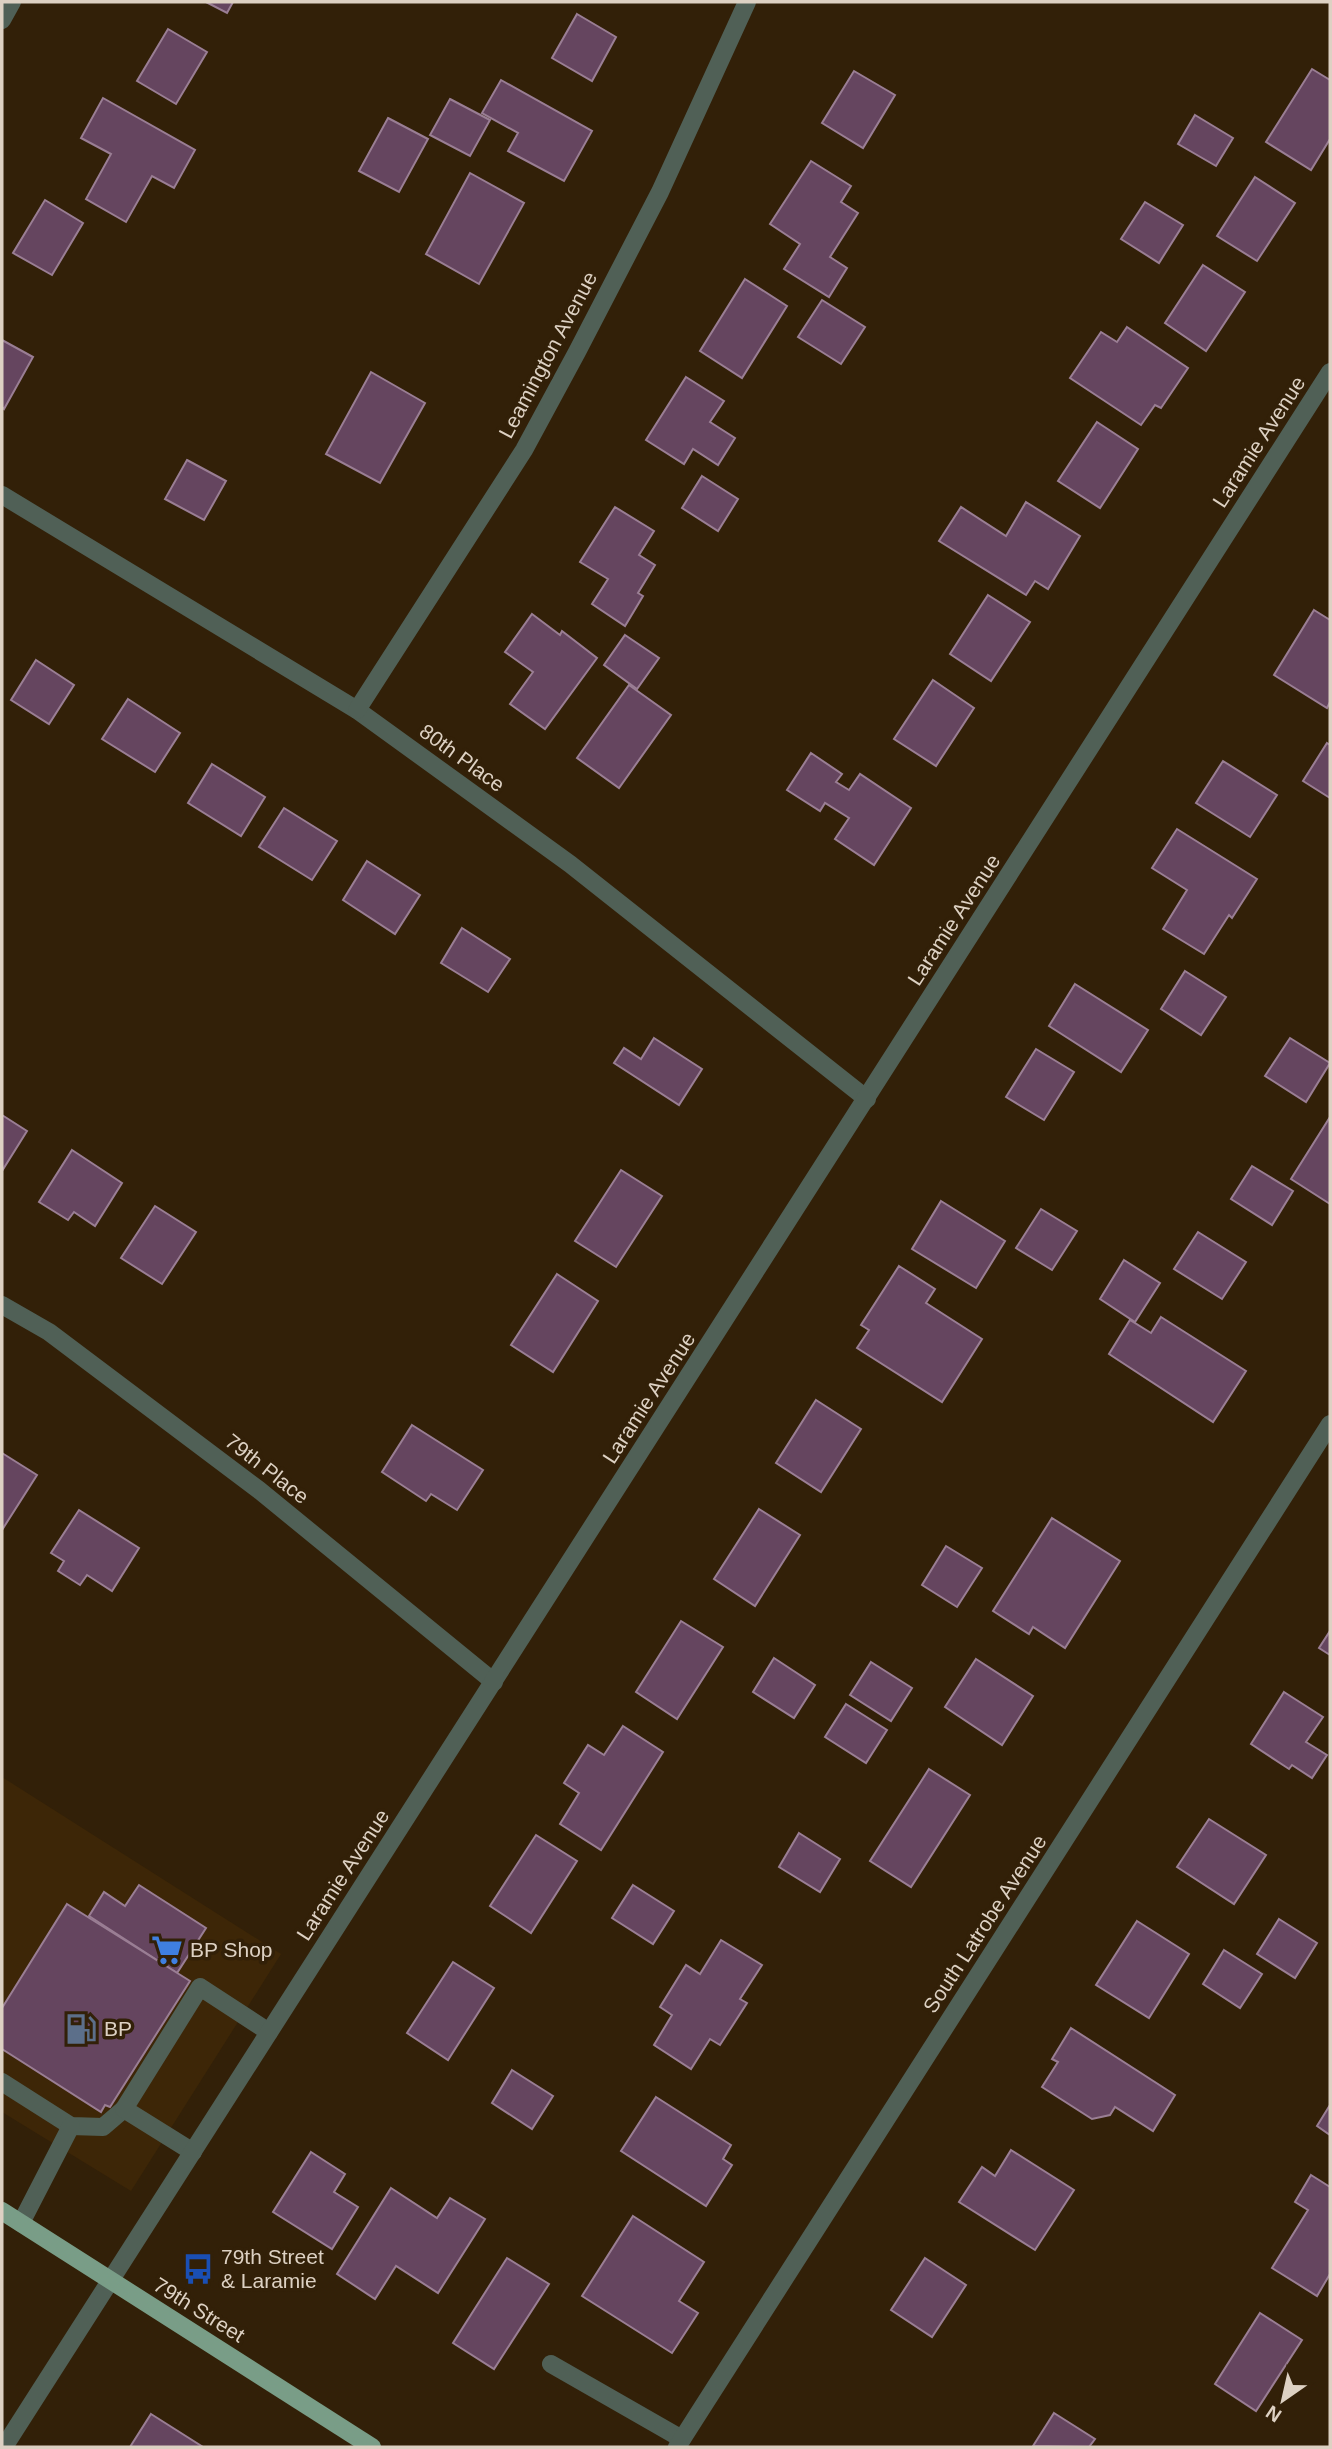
<svg xmlns="http://www.w3.org/2000/svg" width="1332" height="2449" font-family="Helvetica,sans-serif">
	<style>
		.built { fill: #3d2607 }
		.building { fill: #65455f; stroke: #9a7e94; stroke-width: 2 }
		.lines { fill: none; stroke-linecap: round; stroke-linejoin: round }
		.minor { stroke: #506056; stroke-width: 18 }
		.major { stroke: #799d87; stroke-width: 18 }
		.labels { text-anchor: middle; stroke-width: 7; stroke-linejoin: round; paint-order: stroke }
		.street-label { font-size: 21px; fill: #ddd1c3; stroke: #322008 }
		.poi-label { font-size: 21px; fill: #ddd1c3; stroke: #322008; text-anchor: start }
	</style>
	<rect width="100%" height="100%" fill="#322008"/>
	<path class="built" d="M2,1777L281,1954L131,2191L2,2112Z"/>
	<g class="building">
		<path d="M206,2H233L227,13Z"/>
		<path d="M577,14L616,37L592,81L552,58Z"/>
		<path d="M168,29L207,52L176,104L137,81Z"/>
		<path d="M1312,69L1330,80V139L1311,170L1266,142Z"/>
		<path d="M854,71L895,95L863,148L822,123Z"/>
		<path d="M501,80L592,131L564,181L508,151L518,133L482,113Z"/>
		<path d="M103,98L195,150L174,188L152,176L126,222L86,199L111,154L81,138Z"/>
		<path d="M450,99L490,120L470,156L430,135Z"/>
		<path d="M1195,115L1233,138L1216,166L1178,144Z"/>
		<path d="M388,118L428,139L399,192L359,171Z"/>
		<path d="M811,161L851,186L841,202L858,213L830,257L847,268L829,297L784,269L800,244L770,224Z"/>
		<path d="M470,173L524,203L479,284L426,254Z"/>
		<path d="M1255,177L1295,203L1257,261L1217,236Z"/>
		<path d="M45,200L83,223L52,275L13,253Z"/>
		<path d="M1145,202L1183,225L1159,263L1121,239Z"/>
		<path d="M1203,265L1245,292L1206,351L1165,323Z"/>
		<path d="M745,279L787,306L742,378L700,351Z"/>
		<path d="M822,300L865,327L841,364L798,337Z"/>
		<path d="M1127,327L1188,368L1161,408L1155,405L1141,425L1070,378L1101,332L1117,342Z"/>
		<path d="M2,340L33,357L4,409L2,407Z"/>
		<path d="M371,372L425,403L380,483L326,454Z"/>
		<path d="M686,377L724,401L710,422L735,438L718,465L693,449L684,464L646,440Z"/>
		<path d="M1097,422L1138,449L1100,508L1058,481Z"/>
		<path d="M187,460L226,481L204,520L165,499Z"/>
		<path d="M702,476L738,499L718,531L682,508Z"/>
		<path d="M1026,502L1080,536L1048,589L1035,581L1026,595L939,541L961,507L1006,536Z"/>
		<path d="M615,507L654,531L639,555L655,565L638,593L643,596L625,626L592,604L608,579L580,562Z"/>
		<path d="M988,595L1030,622L991,681L950,654Z"/>
		<path d="M1314,610L1330,620V702L1327,708L1274,675Z"/>
		<path d="M532,614L560,635L562,631L597,658L545,729L510,704L533,672L505,652Z"/>
		<path d="M625,635L659,658L637,689L604,665Z"/>
		<path d="M36,660L74,685L49,724L11,700Z"/>
		<path d="M933,680L974,708L936,766L894,739Z"/>
		<path d="M629,685L671,715L619,788L577,758Z"/>
		<path d="M128,699L180,733L155,772L102,739Z"/>
		<path d="M1327,743L1330,745V798L1303,781Z"/>
		<path d="M811,753L842,774L836,782L849,790L860,774L911,808L874,865L835,839L849,818L825,803L820,811L787,790Z"/>
		<path d="M1223,761L1277,795L1250,837L1196,803Z"/>
		<path d="M212,764L265,797L241,836L188,803Z"/>
		<path d="M284,808L337,841L312,880L259,847Z"/>
		<path d="M1177,829L1257,879L1232,918L1229,915L1204,954L1163,929L1187,890L1152,868Z"/>
		<path d="M367,861L420,895L395,934L343,900Z"/>
		<path d="M462,928L510,959L488,992L441,963Z"/>
		<path d="M1185,971L1226,997L1201,1035L1161,1009Z"/>
		<path d="M1075,984L1148,1030L1121,1072L1049,1026Z"/>
		<path d="M654,1038L702,1069L679,1105L614,1063L624,1048L641,1059Z"/>
		<path d="M1290,1038L1330,1063L1306,1102L1265,1076Z"/>
		<path d="M1036,1049L1074,1072L1044,1120L1006,1097Z"/>
		<path d="M2,1115L27,1131L2,1171Z"/>
		<path d="M1330,1117V1204L1291,1179Z"/>
		<path d="M72,1150L122,1183L95,1226L74,1212L68,1220L39,1202Z"/>
		<path d="M1252,1166L1293,1191L1272,1225L1231,1199Z"/>
		<path d="M621,1170L662,1196L616,1267L575,1241Z"/>
		<path d="M941,1201L1005,1241L976,1288L912,1249Z"/>
		<path d="M155,1206L196,1232L162,1284L121,1258Z"/>
		<path d="M1041,1209L1077,1231L1052,1270L1016,1248Z"/>
		<path d="M1198,1232L1246,1262L1222,1299L1174,1269Z"/>
		<path d="M1124,1260L1160,1283L1135,1322L1100,1299Z"/>
		<path d="M899,1266L935,1289L926,1303L982,1339L942,1402L857,1348L869,1330L861,1325Z"/>
		<path d="M557,1274L598,1301L553,1372L511,1345Z"/>
		<path d="M1161,1317L1246,1371L1213,1422L1109,1354L1130,1320L1151,1333Z"/>
		<path d="M816,1400L861,1429L821,1492L776,1463Z"/>
		<path d="M412,1425L483,1470L457,1510L431,1494L426,1501L382,1472Z"/>
		<path d="M2,1453L37,1475L2,1530Z"/>
		<path d="M759,1509L800,1535L755,1606L714,1579Z"/>
		<path d="M79,1510L139,1548L112,1591L87,1575L80,1585L58,1571L64,1561L51,1553Z"/>
		<path d="M1052,1518L1120,1561L1065,1648L1033,1627L1029,1634L993,1611Z"/>
		<path d="M946,1546L982,1568L957,1607L922,1585Z"/>
		<path d="M681,1621L723,1647L677,1719L636,1692Z"/>
		<path d="M1330,1631V1655L1319,1648Z"/>
		<path d="M774,1658L815,1685L794,1718L753,1692Z"/>
		<path d="M976,1659L1033,1696L1002,1745L945,1707Z"/>
		<path d="M871,1662L912,1688L891,1721L850,1695Z"/>
		<path d="M1284,1692L1323,1717L1306,1742L1327,1755L1312,1778L1292,1765L1289,1769L1251,1744Z"/>
		<path d="M846,1704L887,1730L866,1763L825,1737Z"/>
		<path d="M623,1726L663,1752L601,1850L560,1824L579,1793L564,1783L588,1745L604,1755Z"/>
		<path d="M929,1769L970,1795L911,1887L870,1861Z"/>
		<path d="M1209,1819L1266,1855L1234,1904L1177,1867Z"/>
		<path d="M799,1833L840,1859L820,1892L779,1867Z"/>
		<path d="M536,1835L577,1861L531,1933L490,1906Z"/>
		<path d="M139,1885L206,1928L177,1973L89,1916L104,1892L125,1906Z"/>
		<path d="M633,1885L674,1911L653,1944L612,1918Z"/>
		<path d="M67,1904L190,1981L110,2107L105,2105L101,2112L2,2049V2008Z"/>
		<path d="M1279,1919L1317,1943L1295,1978L1257,1954Z"/>
		<path d="M1137,1921L1189,1954L1149,2018L1096,1985Z"/>
		<path d="M721,1940L762,1965L740,1999L747,2003L720,2045L710,2039L691,2069L654,2045L672,2015L660,2007L686,1965L700,1974Z"/>
		<path d="M1224,1950L1262,1974L1240,2008L1203,1984Z"/>
		<path d="M453,1962L494,1988L448,2060L407,2033Z"/>
		<path d="M1071,2028L1175,2095L1153,2131L1115,2107L1110,2115L1092,2119L1042,2087L1058,2062L1052,2059Z"/>
		<path d="M512,2070L553,2096L532,2129L492,2103Z"/>
		<path d="M656,2097L731,2145L723,2159L732,2165L706,2206L621,2151Z"/>
		<path d="M1330,2105V2135L1317,2126Z"/>
		<path d="M1011,2150L1074,2190L1035,2250L959,2202L982,2167L995,2176Z"/>
		<path d="M311,2152L345,2174L334,2192L358,2207L332,2249L273,2212Z"/>
		<path d="M1311,2175L1330,2187V2274L1317,2296L1272,2268L1308,2210L1295,2202Z"/>
		<path d="M391,2188L437,2218L450,2198L485,2219L438,2293L396,2266L375,2299L337,2274Z"/>
		<path d="M633,2216L704,2262L679,2301L698,2313L672,2353L582,2296Z"/>
		<path d="M507,2258L549,2284L494,2369L453,2343Z"/>
		<path d="M925,2258L966,2285L932,2337L891,2310Z"/>
		<path d="M1260,2313L1302,2340L1256,2411L1215,2384Z"/>
		<path d="M1054,2413L1095,2439L1089,2447L1033,2446Z"/>
		<path d="M151,2414L203,2447H130Z"/>
	</g>
	<g class="lines">
		<g class="minor">
			<path d="M2,20L12,2"/>
			<path d="M2,495L357,710L570,864L867,1099"/>
			<path d="M357,710L524,450L577,352L660,192L747,2"/>
			<path d="M2,1305L49,1332L259,1490L494,1682"/>
			<path d="M2,2082L71,2126L103,2127L124,2109"/>
			<path d="M193,2152L124,2109L200,1987L269,2032"/>
			<path d="M21,2223L71,2126"/>
			<path d="M551,2364L682,2439"/>
			<path d="M4,2447L1330,372"/>
			<path d="M677,2447L1330,1424"/>
		</g>
		<path class="major" d="M2,2211L372,2447"/>
	</g>
	<defs>
		<symbol id="supermarket-bare" viewBox="-9 -9 18 18"><path d="M-6-5.5h2.5l.6 2H6L4.5 2H-2.5L-4.4-4H-6ZM-1.5 3.2a1.3 1.3 0 1 0 .1 0ZM3 3.2a1.3 1.3 0 1 0 .1 0Z" fill="#3f7fe0" stroke="#322008" stroke-width="2.5" paint-order="stroke"/></symbol>
		<symbol id="fuel-bare" viewBox="-9 -9 18 18"><path d="M-5.5-6h7V0h2V4h1.3V-2.5L3-4.5l.8-.8L6-3V5H2.5V1h-1V6h-7ZM-4.2-4.7v3.2H.2V-4.7Z" fill="#5c6f8a" stroke="#322008" stroke-width="2.5" paint-order="stroke"/></symbol>
		<symbol id="bus-bare" viewBox="-9 -9 18 18"><path d="M-5-6H5V4H4V6H2V4H-2V6H-4V4H-5ZM-3.5-4V0h7V-4ZM-3.5 1.2v1.5H-2V1.2ZM2 1.2v1.5H3.5V1.2Z" fill="#1a4fb4" stroke="#322008" stroke-width="2.5" paint-order="stroke"/></symbol>
	</defs>
	<g fill-rule="evenodd">
		<use href="#supermarket-bare" x="145" y="1928" width="44" height="44"/>
		<use href="#fuel-bare" x="59" y="2007" width="44" height="44"/>
		<use href="#bus-bare" x="176" y="2247" width="44" height="44"/>
	</g>
	<g class="labels">
		<g class="street-label">
			<text transform="translate(548 355) rotate(-62)" y="7">Leamington Avenue</text>
			<text transform="translate(1259 442) rotate(-57)" y="7">Laramie Avenue</text>
			<text transform="translate(462 758) rotate(36)" y="7">80th Place</text>
			<text transform="translate(954 920) rotate(-57)" y="7">Laramie Avenue</text>
			<text transform="translate(649 1398) rotate(-57)" y="7">Laramie Avenue</text>
			<text transform="translate(267 1469) rotate(38)" y="7">79th Place</text>
			<text transform="translate(343 1875) rotate(-57)" y="7">Laramie Avenue</text>
			<text transform="translate(985 1924) rotate(-57)" y="7">South Latrobe Avenue</text>
			<text transform="translate(199 2310) rotate(32)" y="7">79th Street</text>
		</g>
		<g class="poi-label">
			<text x="190" y="1957">BP Shop</text>
			<text x="104" y="2036">BP</text>
			<text x="221" y="2264">79th Street<tspan x="221" dy="24">&amp; Laramie</tspan></text>
		</g>
	</g>
	<rect width="1332" height="2449" fill="none" stroke="#ddd1c3" stroke-width="7"/>
	<g transform="translate(1283 2400) rotate(214)" stroke="#322008" stroke-width="5" paint-order="stroke">
	<path d="M0-5L12 26L0 18L-12 26Z" fill="#ddd1c3"/>
	<text y="-10" font-size="19" font-weight="bold" text-anchor="middle" fill="#ddd1c3">N</text>
	</g>
</svg>
